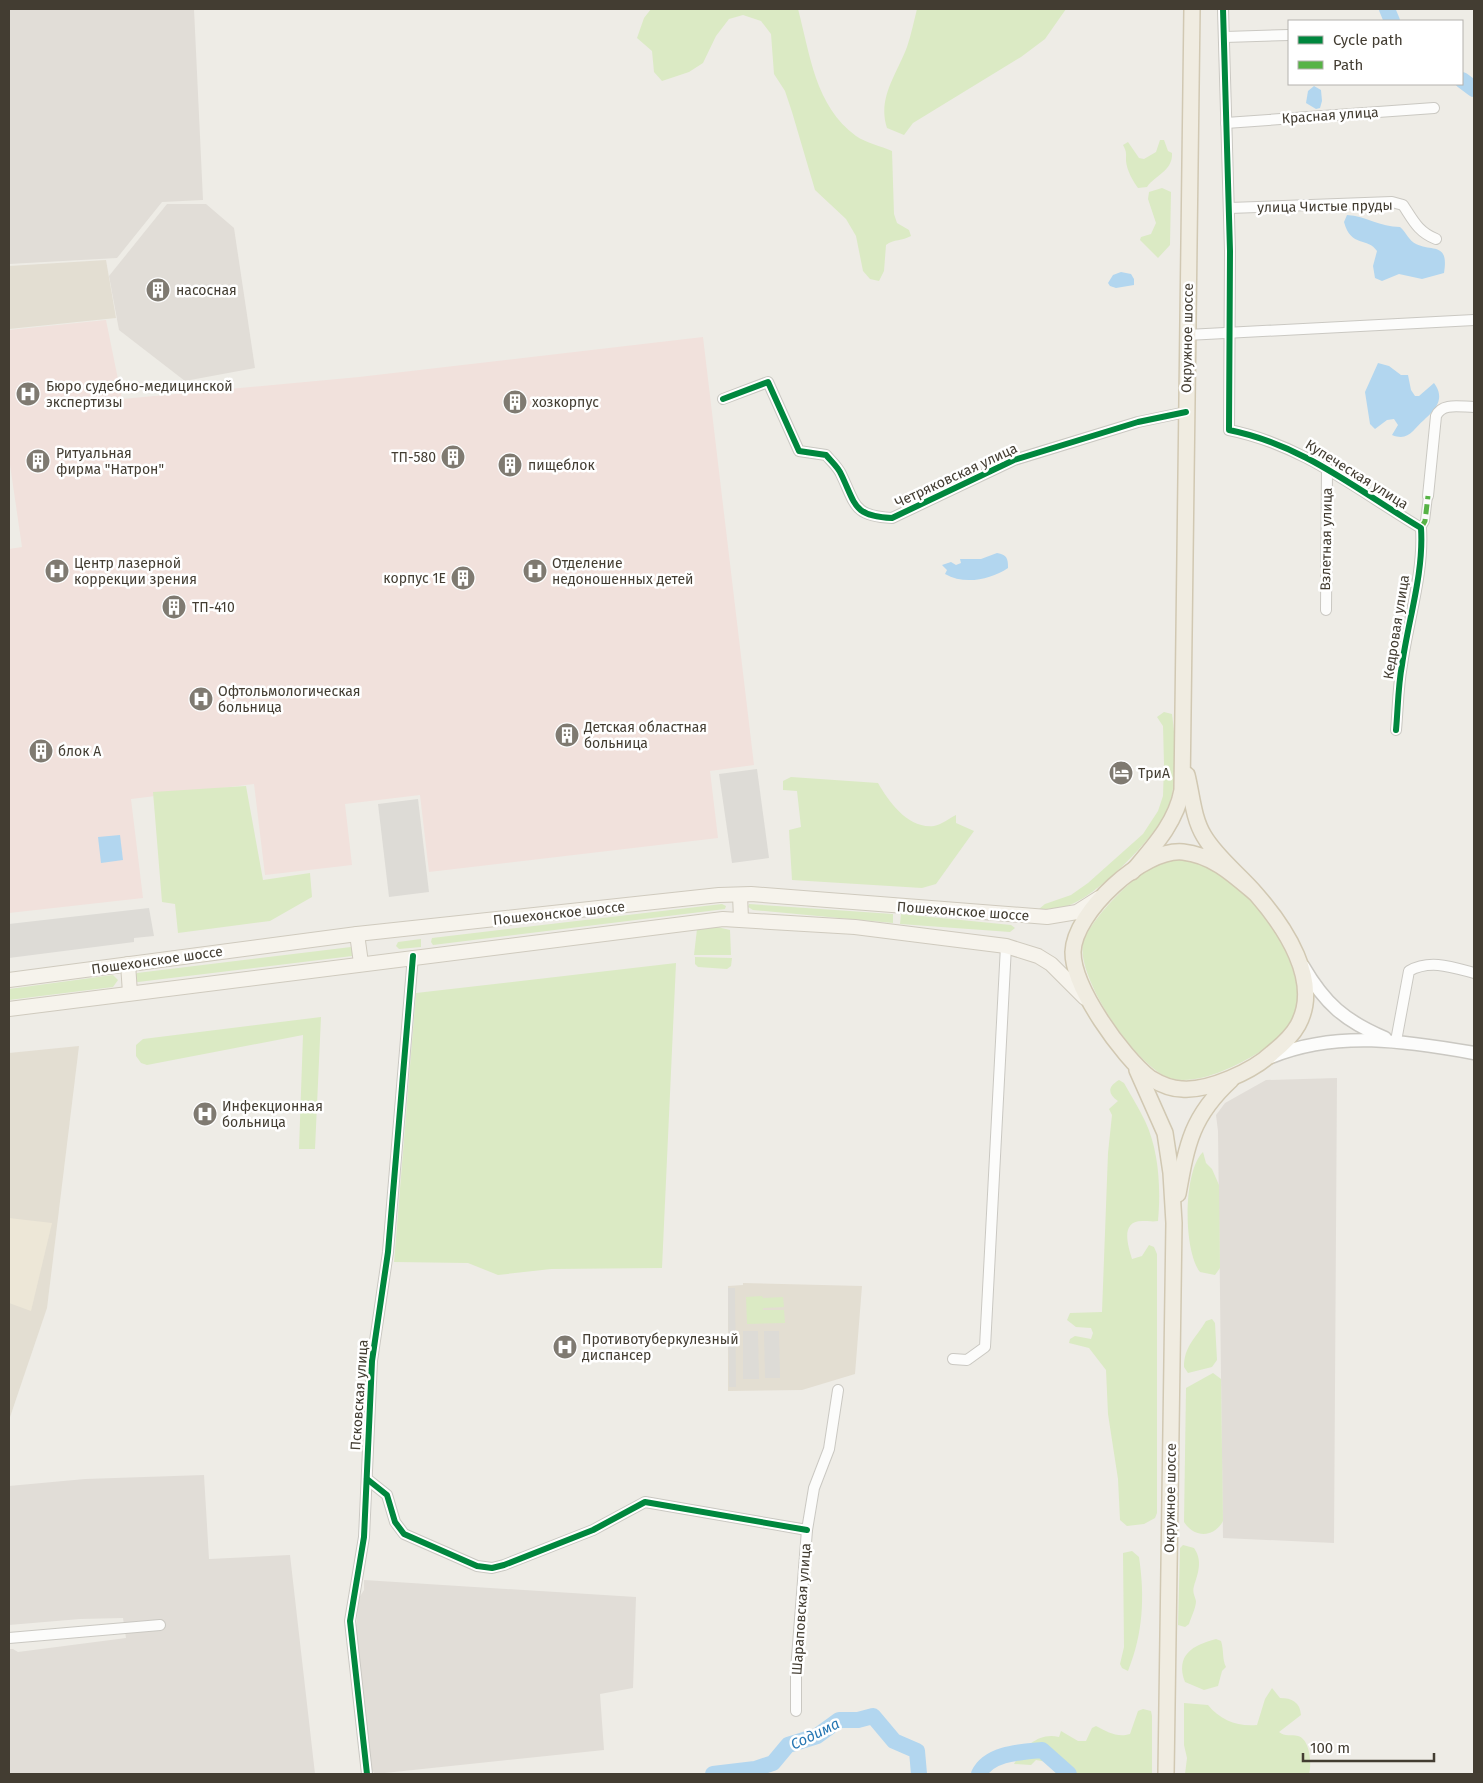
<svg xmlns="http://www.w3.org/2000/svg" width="1483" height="1783" font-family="'Fira Sans',sans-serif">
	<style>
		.residential { fill: #e3ded2 }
		.industrial { fill: #e1ddd7 }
		.education { fill: #ede7d7 }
		.medical { fill: #f1e1dc }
		.green { fill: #dbeac4 }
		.parking { fill: #dddbd6 }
		.water { fill: #b2d6ef }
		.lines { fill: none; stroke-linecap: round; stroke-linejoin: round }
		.river { stroke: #b2d6ef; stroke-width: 16 }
		.pedestrian-casing { stroke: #cac8c2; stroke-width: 10 }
		.minor-casing { stroke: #cac8c2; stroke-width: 12 }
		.tertiary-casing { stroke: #cac8c2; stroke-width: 15 }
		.secondary-casing { stroke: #cfcabe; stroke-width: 16 }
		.primary-casing { stroke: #d1c8b2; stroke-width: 18 }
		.pedestrian { stroke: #fcfcfb; stroke-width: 8 }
		.minor { stroke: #fcfcfb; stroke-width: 10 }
		.tertiary { stroke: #fcfcfb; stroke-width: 12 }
		.secondary { stroke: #f6f3ec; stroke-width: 14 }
		.primary { stroke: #f0ece1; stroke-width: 15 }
		.quiet { stroke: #57b346; stroke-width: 5; stroke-dasharray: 10 5; stroke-linecap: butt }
		.cycleway-casing { stroke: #fff; stroke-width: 9 }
		.cycleway { stroke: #00873e; stroke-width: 6 }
		.labels { text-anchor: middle; stroke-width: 5; stroke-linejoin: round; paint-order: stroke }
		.street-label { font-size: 14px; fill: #433d32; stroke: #fff }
		.poi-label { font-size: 14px; fill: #433d32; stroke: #fff; text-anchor: start }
		.water-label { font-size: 15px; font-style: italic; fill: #2777b3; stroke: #fff }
	</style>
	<rect width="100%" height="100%" fill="#eeece6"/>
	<g class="residential">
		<path d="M106,260L116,318L9,329V266Z"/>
		<path d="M79,1046L47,1308L9,1420V1053Z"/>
		<path d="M743,1283L862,1286L855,1374L802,1390L728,1391V1286L743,1285Z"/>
	</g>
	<g class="industrial">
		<path d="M9,9H194L203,200L162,202L117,258L9,264Z"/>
		<path d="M167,204H206L234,228L255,368L185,381L119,330L109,276Z"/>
		<path d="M1337,1078L1334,1543L1223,1538L1218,1131L1216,1115L1225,1103L1266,1080Z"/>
		<path d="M204,1475L209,1559L290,1555L315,1774H9V1649H13L18,1652L126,1638L123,1618L80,1619L9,1625V1486L85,1479Z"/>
		<path d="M364,1580L636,1597L633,1688L600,1694L604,1750L375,1774L370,1767L356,1627L359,1598L364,1590Z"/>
	</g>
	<path class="education" d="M9,1218L52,1223L31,1311L9,1303Z"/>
	<path class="medical" d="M106,320L122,399L359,377L703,337L754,765L710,771L718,838L429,872L420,795L345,804L352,865L265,875L254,784L131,799L143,898L9,913V549L22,547L9,458V330Z"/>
	<g class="green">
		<path d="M651,9H798C810,54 815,106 856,136C866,143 881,146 892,151L894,214L897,223L909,230L911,236C902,241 894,239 886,245L884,271L879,281L870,279L863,271L856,236L846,219L815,190L792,112L785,91L774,74L771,34L761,21L743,15L729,19L716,36L703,63L689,72L662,81L654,72L652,51L637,38L644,18Z"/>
		<path d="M917,9H1066L1045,39L1021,57L913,123L904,135L887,128C877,98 897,74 907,47C911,35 914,21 917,9Z"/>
		<path d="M1160,140H1164L1168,151L1172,153C1173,171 1155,175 1147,187L1138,188C1133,181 1127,171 1126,161C1126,154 1127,152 1123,145L1128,142L1139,158L1144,159L1156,152Z"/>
		<path d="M1162,188L1171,192L1170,245L1158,258L1140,240L1141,237L1151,234L1156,223L1148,199L1149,192Z"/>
		<path d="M1164,712L1172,714C1176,744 1179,784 1166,812C1155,838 1098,894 1072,904C1061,909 1050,909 1039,909L1045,904L1071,895L1088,883L1143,834L1158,811L1163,796L1164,764L1163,726L1157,717Z"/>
		<path d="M791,777L878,783C889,802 908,829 934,826C941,825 950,818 956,815V823L974,831L936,884L922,888L792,880L789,830L801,827L797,791L783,790V781Z"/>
		<path d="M246,786L263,880L310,873L312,897L270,921L178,933L175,904L162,902L153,792Z"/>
		<path d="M1189,859C1197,862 1206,865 1214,868C1253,889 1315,974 1293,1019C1286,1034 1271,1045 1258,1053C1234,1067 1201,1084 1173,1079C1139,1072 1076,978 1083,944C1088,920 1143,865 1166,860C1173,858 1182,859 1189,859Z"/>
		<path d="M722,904L726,906L725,909L433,945L431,942L432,938Z"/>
		<path d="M749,904L893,914V923L753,910L748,907Z"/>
		<path d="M901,914L1011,925L1015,928L1010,932L900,924Z"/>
		<path d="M713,926L730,930L731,955H694L697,929Z"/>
		<path d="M421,939V947L399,949L396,946L398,942Z"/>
		<path d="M351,947L354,948L355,954L352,956L138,982L135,981V975L137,973Z"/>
		<path d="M695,957L732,958L731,966L727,969L698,967L695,964Z"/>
		<path d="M676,963L662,1268L551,1269L498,1275L468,1263L394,1262L416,993Z"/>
		<path d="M113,975L118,980L113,987L9,1000V989Z"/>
		<path d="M321,1017L315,1149H299L303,1035L147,1065L141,1063L136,1056V1045L143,1039Z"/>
		<path d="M1119,1080L1124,1083C1131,1096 1139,1108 1145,1121C1159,1150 1161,1189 1158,1221C1153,1222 1148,1221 1142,1221C1120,1221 1128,1246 1132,1259L1142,1256L1149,1245L1154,1247L1157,1254V1513L1155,1518L1144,1524L1127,1526L1120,1520L1118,1479L1108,1414L1106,1370L1089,1348L1069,1343L1070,1339L1075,1336L1091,1339L1093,1333L1091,1328L1076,1327L1067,1320L1070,1313L1102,1312L1108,1153L1112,1115L1109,1109L1118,1101C1108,1094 1107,1087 1119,1080Z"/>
		<path d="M1203,1152L1206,1163L1212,1169L1219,1185L1220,1268L1215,1275L1200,1272C1183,1250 1183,1171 1203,1152Z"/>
		<path d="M762,1296L763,1298L783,1297L784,1307L763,1308V1310H784L785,1323L747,1324L746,1297Z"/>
		<path d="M1212,1319L1215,1323L1217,1360L1212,1367L1188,1373L1184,1367C1184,1346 1196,1338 1206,1321Z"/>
		<path d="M1213,1373L1221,1379L1223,1521C1214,1538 1194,1538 1184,1522L1186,1388Z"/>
		<path d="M1183,1545L1194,1548C1203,1561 1198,1573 1194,1586C1192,1592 1195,1596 1196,1601C1196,1608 1191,1617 1189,1624L1185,1627L1178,1625L1180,1548Z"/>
		<path d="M1132,1551L1139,1557C1145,1597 1143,1634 1128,1671L1122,1668L1120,1664L1124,1647L1123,1553Z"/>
		<path d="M1216,1639L1221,1641C1224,1650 1222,1659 1226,1667L1222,1671L1218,1686L1204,1690L1185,1682C1175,1655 1193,1645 1216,1639Z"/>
		<path d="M1272,1688L1280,1698C1292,1698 1300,1702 1301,1715L1279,1732C1285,1737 1291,1734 1298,1736C1310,1739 1312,1764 1309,1774H1185L1187,1758L1184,1745V1703L1208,1705C1220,1720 1238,1727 1257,1725L1265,1699Z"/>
		<path d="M1143,1709L1151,1711L1152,1716V1774H1057L1047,1762L1036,1760L1031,1765L1014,1764C1023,1748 1038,1732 1059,1737L1061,1731L1078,1741H1086L1092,1728L1096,1726C1108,1732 1117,1738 1130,1734L1138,1711Z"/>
	</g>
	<g class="parking">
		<path d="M757,769L769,858L732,863L719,774Z"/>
		<path d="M418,799L429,892L389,897L378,804Z"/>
		<path d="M149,908L154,936L134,938V942L9,958V924Z"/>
		<path d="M728,1288H735L736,1387H729Z"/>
		<path d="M743,1331H758L759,1379H743Z"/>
		<path d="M764,1331H779L780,1378H765Z"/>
	</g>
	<g class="water">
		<path d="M1314,86L1321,90L1322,101L1320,108L1316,109L1306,103L1308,91Z"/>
		<path d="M1347,215C1366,216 1380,227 1400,227C1406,232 1409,241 1416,244C1433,252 1449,242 1444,273L1422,279L1399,274L1382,281L1375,278L1373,266L1377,251C1368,237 1351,248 1344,222Z"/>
		<path d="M1121,272L1131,274L1134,279V285L1116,288L1110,286L1108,283L1113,275Z"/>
		<path d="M1378,363L1389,366L1401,375H1408L1411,390L1415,396H1419L1434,383C1446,399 1435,410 1424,420C1413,429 1409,442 1392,435L1398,425L1394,419L1387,420L1375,429L1370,424L1365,392Z"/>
		<path d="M997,553C1007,555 1008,558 1008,568C990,580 964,585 945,574L947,570L942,565L951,562L956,565L961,563L960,559H981Z"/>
		<path d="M120,835L123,860L101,863L98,837Z"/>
	</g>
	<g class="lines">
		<g class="river">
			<path d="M1387,9L1392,21"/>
			<path d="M1462,80L1474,89"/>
			<path d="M713,1774L755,1769L773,1763L788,1745L817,1736L839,1720H858L873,1716L894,1741L917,1751L919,1774"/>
			<path d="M979,1774C989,1753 1021,1752 1042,1750L1069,1774"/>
		</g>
		<defs>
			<path id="pedestrian" d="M1421,528L1425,521L1428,496"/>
			<g id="minor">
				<path d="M1223,9L1230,251L1229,430C1304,445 1357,490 1421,528C1424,573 1408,621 1402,665C1398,686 1398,708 1396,730"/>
				<path d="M1225,37L1289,35"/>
				<path d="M1226,123L1434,108"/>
				<path d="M1229,208L1392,202L1403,205C1413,220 1418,232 1436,239"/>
				<path d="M1187,335L1474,320"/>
				<path d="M723,399L768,382L799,451L826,455C831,461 838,467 841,474C856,505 853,516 892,518L1014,460L1138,422L1186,412"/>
				<path d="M1428,496L1436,416C1442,402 1461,407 1474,407"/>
				<path d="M1326,610L1327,468"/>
				<path d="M1396,1041L1409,971C1430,959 1452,967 1474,973"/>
				<path d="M953,1359L967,1360L985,1347L1006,946"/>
				<path d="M367,1479L387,1495L395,1522L404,1534L477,1566L492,1568L504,1565L593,1530L645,1502L807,1530"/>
				<path d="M9,1638L160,1625"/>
				<path d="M796,1711V1670L807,1530L814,1488L829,1449L838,1390"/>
				<path d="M367,1774L350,1621L364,1537L372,1361L388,1252L413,956"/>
			</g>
			<g id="tertiary">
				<path d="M1303,966C1325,1004 1345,1021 1385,1038"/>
				<path d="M1271,1057C1337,1030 1406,1041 1474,1053"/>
			</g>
			<g id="secondary">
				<path d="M740,895L741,919"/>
				<path d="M357,934L361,963"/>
				<path d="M128,964L130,993"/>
				<path d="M9,980L357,934L719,895L751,894L1047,917L1077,912L1099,898"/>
				<path d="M9,1009L723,919L855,927L1006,946L1038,956L1051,964L1085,998"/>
			</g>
			<g id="primary">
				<path d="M1187,775C1192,795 1193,818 1204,836C1217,858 1240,875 1256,894C1284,926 1322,981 1298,1025C1292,1036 1282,1045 1272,1053C1253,1071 1209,1091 1182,1089C1171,1089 1160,1084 1150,1078C1122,1056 1073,988 1073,952C1074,912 1144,848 1183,852C1213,855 1235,876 1256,894"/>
				<path d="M1132,872C1153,847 1176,823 1182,790L1192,9"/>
				<path d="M1137,1070L1165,1133L1171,1173L1174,1223L1166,1774"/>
				<path d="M1178,1194C1187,1143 1192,1116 1231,1080"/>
			</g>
		</defs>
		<use href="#pedestrian" class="pedestrian-casing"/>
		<use href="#minor" class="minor-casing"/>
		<use href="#tertiary" class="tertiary-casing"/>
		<use href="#secondary" class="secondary-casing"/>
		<use href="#primary" class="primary-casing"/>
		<use href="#pedestrian" class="pedestrian"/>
		<use href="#minor" class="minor"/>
		<use href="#tertiary" class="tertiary"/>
		<use href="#secondary" class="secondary"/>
		<use href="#primary" class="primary"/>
		<path class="quiet" d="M1421,528L1425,521L1428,496"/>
		<defs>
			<g id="cycleway">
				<path d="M1223,9L1230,251L1229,430C1304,445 1357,490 1421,528C1424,573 1408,621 1402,665C1398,686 1398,708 1396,730"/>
				<path d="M723,399L768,382L799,451L826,455C831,461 838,467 841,474C856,505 853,516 892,518L1014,460L1138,422L1186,412"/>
				<path d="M367,1479L387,1495L395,1522L404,1534L477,1566L492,1568L504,1565L593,1530L645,1502L807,1530"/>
				<path d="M367,1774L350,1621L364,1537L372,1361L388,1252L413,956"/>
			</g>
		</defs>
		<use href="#cycleway" class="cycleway-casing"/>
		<use href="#cycleway" class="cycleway"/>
	</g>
	<defs>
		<symbol id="building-disc" viewBox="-11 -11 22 22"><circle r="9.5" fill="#7f7a71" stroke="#fff"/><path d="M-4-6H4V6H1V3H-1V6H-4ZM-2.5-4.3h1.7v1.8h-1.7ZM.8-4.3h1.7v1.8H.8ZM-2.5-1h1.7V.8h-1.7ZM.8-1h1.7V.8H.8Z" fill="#fff"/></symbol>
		<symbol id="hospital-disc" viewBox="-11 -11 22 22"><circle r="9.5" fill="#7f7a71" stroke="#fff"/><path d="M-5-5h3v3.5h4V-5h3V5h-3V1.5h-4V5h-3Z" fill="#fff"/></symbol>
		<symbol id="hotel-disc" viewBox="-11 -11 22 22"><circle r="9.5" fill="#7f7a71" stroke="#fff"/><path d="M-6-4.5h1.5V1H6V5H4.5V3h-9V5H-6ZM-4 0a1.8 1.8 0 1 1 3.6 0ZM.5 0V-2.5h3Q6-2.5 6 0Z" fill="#fff"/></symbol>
	</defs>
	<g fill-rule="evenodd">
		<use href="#building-disc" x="144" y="276" width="28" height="28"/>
		<use href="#hospital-disc" x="14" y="380" width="28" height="28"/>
		<use href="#building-disc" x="501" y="388" width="28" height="28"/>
		<use href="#building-disc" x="439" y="443" width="28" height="28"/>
		<use href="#building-disc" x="24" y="447" width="28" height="28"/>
		<use href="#building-disc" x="496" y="451" width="28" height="28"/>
		<use href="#hospital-disc" x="43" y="557" width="28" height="28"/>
		<use href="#hospital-disc" x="521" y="557" width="28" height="28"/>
		<use href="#building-disc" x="449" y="564" width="28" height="28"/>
		<use href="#building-disc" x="160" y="593" width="28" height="28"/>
		<use href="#hospital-disc" x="187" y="685" width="28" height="28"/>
		<use href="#building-disc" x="553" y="721" width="28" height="28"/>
		<use href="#building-disc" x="27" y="737" width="28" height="28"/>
		<use href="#hotel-disc" x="1107" y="759" width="28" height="28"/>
		<use href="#hospital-disc" x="191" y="1100" width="28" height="28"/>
		<use href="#hospital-disc" x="551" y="1333" width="28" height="28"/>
	</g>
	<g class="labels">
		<g class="street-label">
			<text transform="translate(1330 115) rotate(-4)" y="5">Красная улица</text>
			<text transform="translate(1325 206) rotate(-1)" y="5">улица Чистые пруды</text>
			<text transform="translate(1187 338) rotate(-89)" y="5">Окружное шоссе</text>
			<text transform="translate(1357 474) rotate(32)" y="5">Купеческая улица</text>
			<text transform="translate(956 475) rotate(-25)" y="5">Четряковская улица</text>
			<text transform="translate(1326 539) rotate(-89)" y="5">Взлетная улица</text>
			<text transform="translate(1396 627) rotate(-81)" y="5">Кедровая улица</text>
			<text transform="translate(963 911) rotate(4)" y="5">Пошехонское шоссе</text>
			<text transform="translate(559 913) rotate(-6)" y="5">Пошехонское шоссе</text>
			<text transform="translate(157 960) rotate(-8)" y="5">Пошехонское шоссе</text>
			<text transform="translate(359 1395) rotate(-86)" y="5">Псковская улица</text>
			<text transform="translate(1170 1498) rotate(-89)" y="5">Окружное шоссе</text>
			<text transform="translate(801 1609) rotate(-86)" y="5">Шараповская улица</text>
		</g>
		<g class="poi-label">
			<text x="176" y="295">насосная</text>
			<text x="46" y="391">Бюро судебно-медицинской<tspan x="46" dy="16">экспертизы</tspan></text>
			<text x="532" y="407">хозкорпус</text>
			<text x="56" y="458">Ритуальная<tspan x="56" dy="16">фирма "Натрон"</tspan></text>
			<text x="436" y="462" text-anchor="end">ТП-580</text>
			<text x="528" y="470">пищеблок</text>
			<text x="74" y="568">Центр лазерной<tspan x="74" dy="16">коррекции зрения</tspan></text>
			<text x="552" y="568">Отделение<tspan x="552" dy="16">недоношенных детей</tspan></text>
			<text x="446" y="583" text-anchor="end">корпус 1Е</text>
			<text x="192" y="612">ТП-410</text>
			<text x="218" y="696">Офтольмологическая<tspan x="218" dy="16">больница</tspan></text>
			<text x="584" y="732">Детская областная<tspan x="584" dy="16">больница</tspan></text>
			<text x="58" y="756">блок А</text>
			<text x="1138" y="778">ТриА</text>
			<text x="222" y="1111">Инфекционная<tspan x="222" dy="16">больница</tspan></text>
			<text x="582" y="1344">Противотуберкулезный<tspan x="582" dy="16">диспансер</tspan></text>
		</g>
		<g class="water-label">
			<text transform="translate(815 1734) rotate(-26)" y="5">Содима</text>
		</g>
	</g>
	<rect width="1483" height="1783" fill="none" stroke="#433d32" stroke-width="20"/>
	<rect x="1288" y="20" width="175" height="65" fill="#ffffff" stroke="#b4b1ad"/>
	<rect x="1298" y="36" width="25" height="8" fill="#00873e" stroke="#b4b1ad"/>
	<text x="1333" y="45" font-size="15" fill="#433d32">Cycle path</text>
	<rect x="1298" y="61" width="25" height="8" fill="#57b346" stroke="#b4b1ad"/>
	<text x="1333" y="70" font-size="15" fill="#433d32">Path</text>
	<path d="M1303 1753v8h131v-8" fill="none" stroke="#433d32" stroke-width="2.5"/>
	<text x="1310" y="1753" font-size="15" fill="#433d32" stroke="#ffffff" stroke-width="4" paint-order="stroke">100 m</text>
</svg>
